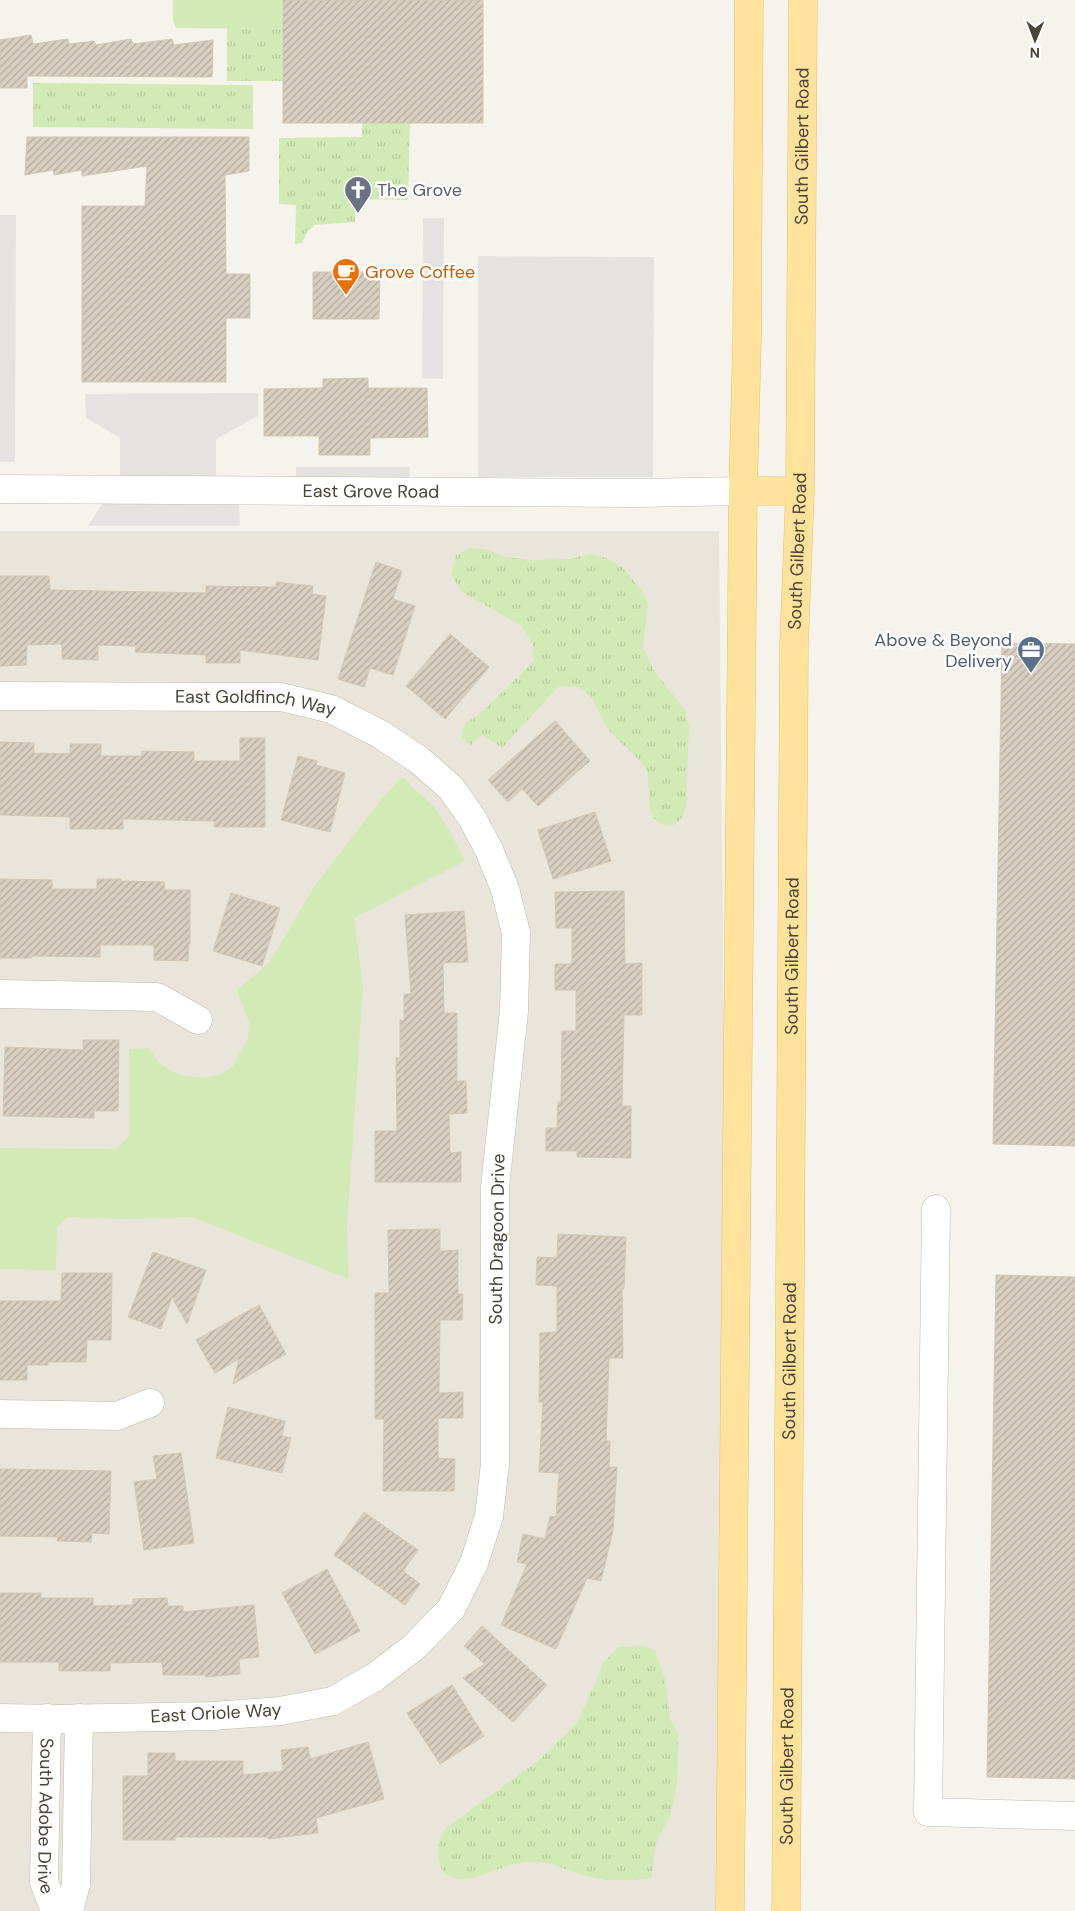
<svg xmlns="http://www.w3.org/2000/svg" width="1075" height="1911" font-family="'DM Sans',sans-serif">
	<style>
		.residential { fill: #eae5da }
		.grass { fill: url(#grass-tufts) }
		.park { fill: #d2eab5 }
		.parking { fill: #e5e3e0 }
		.building { fill: url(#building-hatch); stroke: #d3c7b4 }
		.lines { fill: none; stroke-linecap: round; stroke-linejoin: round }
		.minor-casing { stroke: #c2bbae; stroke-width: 29 }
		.major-casing { stroke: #e6c16a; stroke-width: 29 }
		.minor { stroke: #fff; stroke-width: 28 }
		.major { stroke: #ffe39c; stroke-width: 28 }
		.labels { text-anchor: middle; stroke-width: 5; stroke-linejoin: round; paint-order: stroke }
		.street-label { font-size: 18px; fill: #4b4439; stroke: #fff }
		.worship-label { font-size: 18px; fill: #5b616d; stroke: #fff; text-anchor: start }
		.food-label { font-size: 18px; fill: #c56008; stroke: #fff; text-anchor: start }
		.service-label { font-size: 18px; fill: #4e5e75; stroke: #fff; text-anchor: end }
	</style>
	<defs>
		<pattern id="grass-tufts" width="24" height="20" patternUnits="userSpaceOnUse" patternTransform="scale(1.25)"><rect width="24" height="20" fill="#d2eab5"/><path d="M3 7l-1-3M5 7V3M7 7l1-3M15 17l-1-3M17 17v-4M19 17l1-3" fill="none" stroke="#b6ca9c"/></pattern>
		<pattern id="building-hatch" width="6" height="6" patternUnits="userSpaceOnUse" patternTransform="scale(1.25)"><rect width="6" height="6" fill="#d8cfc1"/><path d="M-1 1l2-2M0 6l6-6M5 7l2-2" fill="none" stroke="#b1aa9e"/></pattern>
	</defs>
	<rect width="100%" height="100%" fill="#f6f3ec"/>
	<path class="residential" d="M0,531H719L731,1763L730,1911H0Z"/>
	<g class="grass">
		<path d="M227,28L284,29L283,81H227Z"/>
		<path d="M33,83L253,85V129L33,127Z"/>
		<path d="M362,122H410L408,200L355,199V222L315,225L307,232L302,243L295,244L296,205L279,204V138L362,137Z"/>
		<path d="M469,548L485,549L505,557L531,560L570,559L590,554L607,558L622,567L642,591L648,603L643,648L655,672L685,710L689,727L686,805L684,816L674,825C669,824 662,825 659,823C643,813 653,780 645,768C637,755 623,746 613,735C601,723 597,700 584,690C577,685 566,686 558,687L502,748L482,735L471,745L462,738V731L465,723L479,715L534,661L533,645L522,626L462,592L451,575L456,555Z"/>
		<path d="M644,1646L655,1650L665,1679L670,1719L678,1734L677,1786L670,1816L656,1843L651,1878C625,1881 601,1882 576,1873C564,1869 553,1863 540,1862C531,1861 519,1863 510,1865C490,1870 472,1884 452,1877C445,1874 441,1871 440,1864C436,1847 438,1842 446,1828L539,1760L576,1724L595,1684L602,1664L619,1647Z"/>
	</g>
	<g class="park">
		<path d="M173,0H283L284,29L176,28L173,19Z"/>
		<path d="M402,777L435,808L452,835L465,861L354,918L363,986L347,1228L349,1279L192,1217L124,1219L67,1217L57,1228L56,1270L0,1269V1148L116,1149L129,1136V1049L150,1048L158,1062L179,1075L203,1078L219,1075L232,1067L248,1038L249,1022L237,990L269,963L314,887L380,801Z"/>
	</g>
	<g class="parking">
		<path d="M0,215H16L15,462H0Z"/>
		<path d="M423,218H444L443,379L422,378Z"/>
		<path d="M478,256L654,257L653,477H478Z"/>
		<path d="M258,393V416L216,439V477L239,506L240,526H88L120,476V438L86,418L85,394Z"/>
		<rect x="296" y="467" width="114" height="20"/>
	</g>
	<g class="building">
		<rect x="283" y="0" width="200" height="123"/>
		<path d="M31,35L33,44L68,39L69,44L94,41L96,45L131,39L133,44L172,39L174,45L213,40L212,77L27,76V88H0V40Z"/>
		<path d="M27,137H249V171L225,175L226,274H250V318H226V382H82V206H145L147,166L82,176V170L54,175L53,170L25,175Z"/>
		<path d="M313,272H380L379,319H313Z"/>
		<path d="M368,378V388H427L428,437L370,438V455H319V436H264V389L323,388V379Z"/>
		<path d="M376,562L402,571L393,599L415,606L393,675L370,668L364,687L338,679Z"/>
		<path d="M0,576H49L50,590L206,593V586L276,587V582L313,586L312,594L326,596L318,660L240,650V663H206V655L135,652L136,646L98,645V660L62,659V644L27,645L26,665L0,666Z"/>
		<path d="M450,634L489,667L445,719L406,686Z"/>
		<path d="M1002,643L1075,644V1146L993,1144Z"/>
		<path d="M555,721L590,761L538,806L522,789L508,802L488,780Z"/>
		<path d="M240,738H265V827H214V821L123,819V829H70V817L0,815V742L34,743V753L70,754V744H101V756H142V751L194,752V761H240Z"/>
		<path d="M298,756L317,761L316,765L345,773L330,832L281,820Z"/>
		<path d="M595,812L611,861L553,879L538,830Z"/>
		<path d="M0,879L52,880V889H97V879H121V881L164,882L165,890H190V944H189L188,961L154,960V945H100V957L32,956V958H0Z"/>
		<path d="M624,891L625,964L642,963V1015H624L622,1106H631V1158L577,1157V1151H546V1128H557L558,1102H561L562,1031H576V990H555V964H572V928H556L555,892Z"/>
		<path d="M231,893L280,908L262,966L213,951Z"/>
		<path d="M464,911L468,962L443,963L444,1013H457V1081H466L467,1113L449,1114L450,1153L461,1152V1182H375V1131H397L396,1058H400V1020L404,1021V994H411L405,915Z"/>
		<path d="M83,1040H119L118,1111H94V1118L3,1116L5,1047L83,1050Z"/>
		<path d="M440,1229V1251L458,1250V1294H463L462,1320H440L439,1393L463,1392V1418H438V1458L455,1459L454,1491H383L384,1419H375V1293H389L388,1230Z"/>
		<path d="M558,1234L626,1237L624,1289H622L623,1358H609L606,1441H610L609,1467H617L613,1531L601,1581L587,1578L556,1649L501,1625L527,1564L517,1562L523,1534L545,1539L550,1516L556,1517L559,1473L539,1472L543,1402H539L540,1333L557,1332V1286L536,1285L537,1257L557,1258Z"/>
		<path d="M153,1252L206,1270L187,1324L172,1297L161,1329L128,1317Z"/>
		<path d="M62,1273H112L111,1340H87L86,1362H48V1365H27V1380H0V1301H61Z"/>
		<path d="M996,1275L1075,1277V1779L987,1777Z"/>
		<path d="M259,1305L286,1354L233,1384L239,1359L215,1373L196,1340Z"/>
		<path d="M228,1407L285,1421L282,1436L291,1438L282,1473L216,1458Z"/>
		<path d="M181,1453L194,1543L144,1550L134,1482L157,1479L153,1456Z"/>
		<path d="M0,1469L111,1471L109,1534L92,1533L91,1542L57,1541L58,1537L0,1536Z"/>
		<path d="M364,1512L418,1550L403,1571L420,1584L405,1605L334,1555Z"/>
		<path d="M327,1569L360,1631L315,1654L282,1593Z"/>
		<path d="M0,1593H41V1598H93V1606L133,1605V1599L167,1598L168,1606H183V1612L254,1605L259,1657L239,1659L240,1674L206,1677L205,1675H163L162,1662L110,1663V1671H59V1662H0Z"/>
		<path d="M482,1626L547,1685L513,1722L463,1678L485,1664L464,1646Z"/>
		<path d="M452,1685L484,1736L440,1764L407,1713Z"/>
		<path d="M368,1742L384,1799L316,1818L318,1833L268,1839V1837H175V1840H123V1776H148V1753H175V1761H243V1775L283,1771L281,1750L308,1747L310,1759Z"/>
	</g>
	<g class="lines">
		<defs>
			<g id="minor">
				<path id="s1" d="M0,489L639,493L743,491"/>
				<path id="s2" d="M0,696L281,697L331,709L380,734L419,760L451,788L472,818L489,850L505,889L516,933L514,1011L495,1187V1464L489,1516L474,1563L451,1609L414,1647L375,1677L333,1701L280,1711L213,1716L58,1719L0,1718"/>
				<path d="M0,994L157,997L198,1020"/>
				<path d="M936,1209L928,1812L1075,1816"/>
				<path d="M0,1414L117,1416L150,1403"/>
				<path id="s3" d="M47,1718L44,1882L55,1911"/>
				<path d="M69,1911L76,1884L79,1718"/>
			</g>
			<g id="major">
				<path d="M743,491H800"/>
				<path d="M730,1911L743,491L747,339L749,0"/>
				<path id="s4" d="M786,1911L794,645L800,491L803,0"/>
			</g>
		</defs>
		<use href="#minor" class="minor-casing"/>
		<use href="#major" class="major-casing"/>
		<use href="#minor" class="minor"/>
		<use href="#major" class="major"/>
	</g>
	<defs>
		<symbol id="church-pin" viewBox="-11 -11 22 30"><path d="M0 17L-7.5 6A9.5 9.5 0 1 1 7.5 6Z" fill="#6b7280" stroke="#fff"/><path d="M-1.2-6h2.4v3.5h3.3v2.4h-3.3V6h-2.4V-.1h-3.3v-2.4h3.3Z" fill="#fff"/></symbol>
		<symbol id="cafe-pin" viewBox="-11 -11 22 30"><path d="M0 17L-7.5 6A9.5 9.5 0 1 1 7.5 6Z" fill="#e8710a" stroke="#fff"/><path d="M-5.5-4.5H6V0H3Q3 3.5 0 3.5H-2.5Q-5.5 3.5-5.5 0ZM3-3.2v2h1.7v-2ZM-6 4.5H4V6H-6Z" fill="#fff"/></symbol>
		<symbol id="office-pin" viewBox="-11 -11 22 30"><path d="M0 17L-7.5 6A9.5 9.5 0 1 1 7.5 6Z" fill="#5c6f8a" stroke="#fff"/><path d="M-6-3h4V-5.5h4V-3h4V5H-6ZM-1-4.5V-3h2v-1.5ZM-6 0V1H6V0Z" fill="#fff"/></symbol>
	</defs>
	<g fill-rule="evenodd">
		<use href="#church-pin" x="342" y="174" width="32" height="43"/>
		<use href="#cafe-pin" x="330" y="256" width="32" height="43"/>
		<use href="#office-pin" x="1015" y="634" width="32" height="43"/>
	</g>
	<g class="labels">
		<g class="street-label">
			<text dy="6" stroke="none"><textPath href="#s4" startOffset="1765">South Gilbert Road</textPath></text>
			<text dy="6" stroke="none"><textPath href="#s1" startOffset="371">East Grove Road</textPath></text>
			<text dy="6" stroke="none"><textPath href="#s4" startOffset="1360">South Gilbert Road</textPath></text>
			<text dy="6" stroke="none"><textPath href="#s2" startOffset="256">East Goldfinch Way</textPath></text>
			<text dy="6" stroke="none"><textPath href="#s4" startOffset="955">South Gilbert Road</textPath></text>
			<text transform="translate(497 1239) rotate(-89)" y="6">South Dragoon Drive</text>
			<text dy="6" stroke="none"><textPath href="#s4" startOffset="550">South Gilbert Road</textPath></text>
			<text transform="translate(216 1713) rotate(-3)" y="6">East Oriole Way</text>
			<text dy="6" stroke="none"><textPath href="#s4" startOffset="145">South Gilbert Road</textPath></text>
			<text dy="6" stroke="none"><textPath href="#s3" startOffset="98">South Adobe Drive</textPath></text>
		</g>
		<g class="worship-label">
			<text x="377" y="196">The Grove</text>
		</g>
		<g class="food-label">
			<text x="365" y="278">Grove Coffee</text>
		</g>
		<g class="service-label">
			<text x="1012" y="646">Above &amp; Beyond<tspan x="1012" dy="21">Delivery</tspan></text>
		</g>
	</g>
	<g transform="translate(1035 40) rotate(181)" stroke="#ffffff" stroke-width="4" paint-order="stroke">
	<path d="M0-4L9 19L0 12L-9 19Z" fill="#4b4439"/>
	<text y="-8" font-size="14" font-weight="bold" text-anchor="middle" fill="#4b4439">N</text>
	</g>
</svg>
